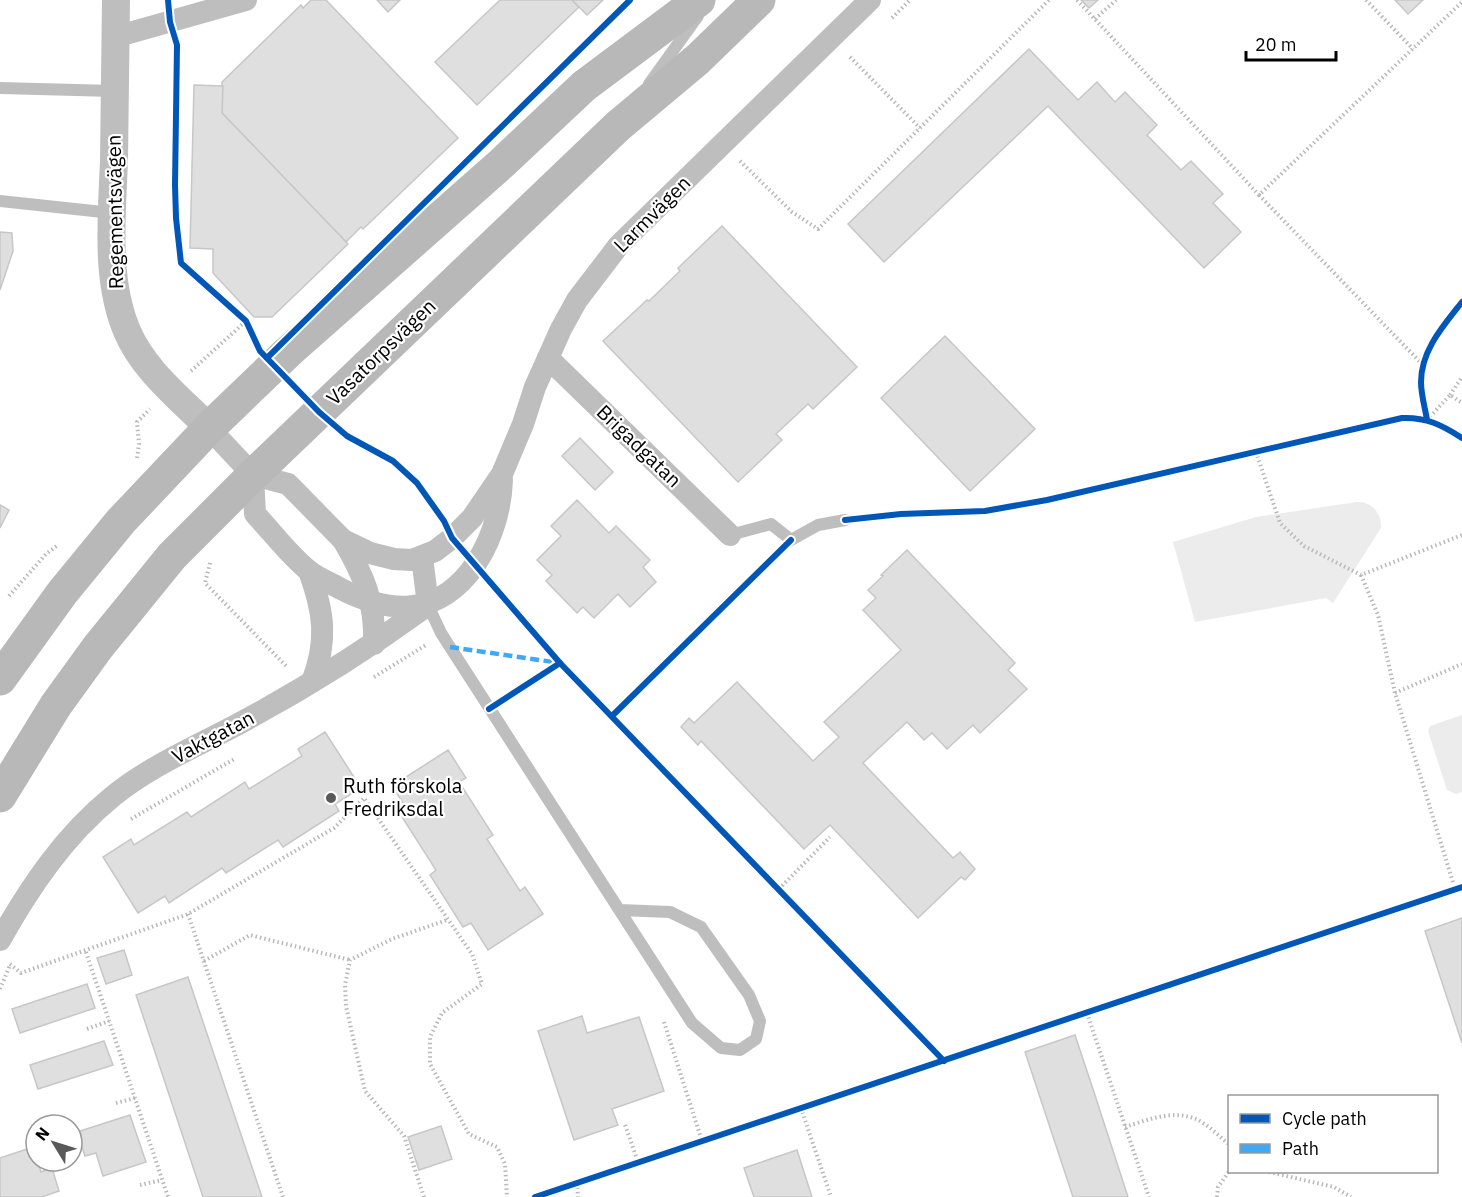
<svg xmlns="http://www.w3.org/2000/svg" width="1462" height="1197" font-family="'IBM Plex Sans',sans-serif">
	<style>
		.green { fill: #ececec }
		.building { fill: #dfdfdf; stroke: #c7c7c7; stroke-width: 1.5 }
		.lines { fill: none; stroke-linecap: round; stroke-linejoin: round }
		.path { stroke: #b9b9b9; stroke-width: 4; stroke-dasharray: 1.5 3; stroke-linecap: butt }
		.service { stroke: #bebebe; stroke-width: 12 }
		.minor { stroke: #bebebe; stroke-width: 22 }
		.tertiary { stroke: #bebebe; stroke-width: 28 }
		.secondary { stroke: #b8b8b8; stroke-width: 33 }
		.quiet { stroke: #3fa9f5; stroke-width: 4.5; stroke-dasharray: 9 4.5; stroke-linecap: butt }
		.cycleway-casing { stroke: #fff; stroke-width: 10 }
		.cycleway { stroke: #0057b8; stroke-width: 6 }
		.poi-dot { fill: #595959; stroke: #fff; stroke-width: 2 }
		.labels { text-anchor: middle; stroke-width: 4.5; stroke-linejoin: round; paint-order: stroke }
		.street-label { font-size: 20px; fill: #000; stroke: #fff }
		.poi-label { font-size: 20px; fill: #000; stroke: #fff; text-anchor: start }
	</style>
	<rect width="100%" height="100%" fill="#fff"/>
	<g class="green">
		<path d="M1357,502C1371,501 1382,513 1381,528L1333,603L1326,598L1195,622L1173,542L1256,517Z"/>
		<path d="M1462,715V792L1456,794L1447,790L1428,731L1430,726Z"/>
	</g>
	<g class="building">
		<path d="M311,0H326L458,138L363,229L361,227L346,242L222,113V82L301,5L303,8Z"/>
		<path d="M377,0H400L388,12Z"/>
		<path d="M500,0H572L579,7L477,105L435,62Z"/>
		<path d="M572,0H603L587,15Z"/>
		<path d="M1081,0H1098L1089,8Z"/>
		<path d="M1395,0H1423L1408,14Z"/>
		<path d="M1029,49L1078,100L1097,82L1115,102L1125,92L1157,125L1147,135L1181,170L1191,161L1223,194L1213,203L1241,232L1204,268L1048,106L884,262L848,224Z"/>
		<path d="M194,85L223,86L222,113L348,244L272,317H254L213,273V249L190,248Z"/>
		<path d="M722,226L857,367L813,409L808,404L776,434L782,440L738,482L603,341L647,300L649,301L680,271L678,268Z"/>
		<path d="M0,232L12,233L13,251L0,290Z"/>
		<path d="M945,336L1035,429L970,491L881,398Z"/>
		<path d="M580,438L613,472L595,490L562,456Z"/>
		<path d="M577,500L609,533L616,526L650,560L643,567L656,582L630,607L618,594L594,618L583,607L577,613L546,581L552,575L537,560L561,536L551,526Z"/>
		<path d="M0,505L9,510L0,528Z"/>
		<path d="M907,550L1015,663L1008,670L1027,689L980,733L973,725L947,749L932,733L924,740L907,722L863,763L953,858L960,852L975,869L965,880L961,877L918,918L830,825L804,849L701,741L698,745L681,727L689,718L694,723L737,682L813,761L839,737L824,722L901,650L863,610L876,598L868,590L883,576L881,575Z"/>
		<path d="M325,732L361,788L335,804L339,811L283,847L278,840L226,873L222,868L169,903L165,896L138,913L103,857L131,839L134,845L187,812L191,817L245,782L249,789L302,756L298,749Z"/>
		<path d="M448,750L466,778L459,782L493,835L487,839L520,891L525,887L543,914L488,950L471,923L463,927L430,875L436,870L402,817L409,812L392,786Z"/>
		<path d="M1462,918V1043L1425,931Z"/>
		<path d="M124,950L132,975L106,984L97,958Z"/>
		<path d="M188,977L199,1010L262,1197H203L136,995Z"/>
		<path d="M87,984L95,1008L20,1033L12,1009Z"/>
		<path d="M582,1016L587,1033L639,1017L664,1091L612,1109L618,1125L574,1140L538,1031Z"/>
		<path d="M1075,1035L1093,1089L1128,1197H1073L1025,1052Z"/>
		<path d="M104,1041L113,1065L38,1089L30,1065Z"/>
		<path d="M130,1115L146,1162L103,1176L96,1153L85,1156L77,1132Z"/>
		<path d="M441,1126L452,1159L419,1170L408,1137Z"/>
		<path d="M33,1147L36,1161H38L41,1172L52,1168L59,1191L42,1197H0V1158Z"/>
		<path d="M797,1150L812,1197H754L744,1168Z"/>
	</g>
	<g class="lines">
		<g class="path">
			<path d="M1077,0L1259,195L1462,2"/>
			<path d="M1366,0L1413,49"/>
			<path d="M892,18L910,0"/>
			<path d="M1095,19L1116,0"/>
			<path d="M850,57L920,128"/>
			<path d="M740,161L792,212L818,229L1049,0"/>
			<path d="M1259,195L1423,365"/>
			<path d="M191,371L246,321"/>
			<path d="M1450,395L1462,377"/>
			<path d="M1427,420L1450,395L1462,403"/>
			<path d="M1256,452L1280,523L1304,546L1361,575L1462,535"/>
			<path d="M137,458L139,444L137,422L150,409"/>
			<path d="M210,563L205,583L288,668"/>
			<path d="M1361,575L1378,615L1395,693L1455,889"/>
			<path d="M9,596L46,554L58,545"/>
			<path d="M374,677L426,645"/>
			<path d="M1395,693L1462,664"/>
			<path d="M131,819L236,758"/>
			<path d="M779,889L830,837"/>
			<path d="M188,914L283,1197"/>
			<path d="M86,952L168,1197"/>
			<path d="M204,961L250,935L350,960"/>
			<path d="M10,964L21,973L188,914L334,828L364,798L472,954L482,984L442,1013L430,1037V1064L469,1134L497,1147L505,1164L507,1197"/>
			<path d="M0,989L10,965"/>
			<path d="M1087,1013L1149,1197"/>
			<path d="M664,1022L702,1141"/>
			<path d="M87,1029L109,1021"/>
			<path d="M116,1103L135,1098"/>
			<path d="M801,1108L831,1197"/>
			<path d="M625,1125L638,1162"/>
			<path d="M1125,1127C1150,1119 1179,1107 1203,1123C1213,1129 1221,1138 1230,1145"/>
			<path d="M1269,1172L1334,1187L1351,1197"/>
			<path d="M577,1183L578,1197"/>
			<path d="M140,1185L162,1180"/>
			<path d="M424,1197L404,1136L365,1091L346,1006L345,985L350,960L392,939L447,920"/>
			<path d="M1217,1197L1218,1187L1230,1170"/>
		</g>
		<g class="service">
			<path d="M649,84L698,16"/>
			<path d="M0,88L114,91"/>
			<path d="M0,201L112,213"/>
			<path d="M730,535L771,524L791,540L818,525L845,520"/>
			<path d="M428,605L441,633L692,1023L721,1048L740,1050L756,1039L760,1021L749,995L701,927L670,912L620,910"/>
		</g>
		<g class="minor">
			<path d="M115,37L246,0"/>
			<path d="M548,358L730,535"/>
			<path d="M209,428L253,475L288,484L343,540L370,553L394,559L412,560L435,551L452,538L472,518L502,474L523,424L535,387L561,329L577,300L619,245L870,0"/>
			<path d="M253,475L255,514C273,533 289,555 309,571C318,578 331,583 341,589C388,613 433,617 469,573C489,548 501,513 502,480"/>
			<path d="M343,540C363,574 376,603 374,644"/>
			<path d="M309,571C324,612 328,641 312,682"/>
			<path d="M0,940C30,887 64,836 112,797C151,765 198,746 242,722C307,687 369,648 428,605L422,557"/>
		</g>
		<path class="tertiary" d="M116,0C115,53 115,106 114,160C112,216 105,279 127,331C144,371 180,398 209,428"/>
		<g class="secondary">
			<path d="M0,679L62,593L121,521L209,428L287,353L502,163L584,86L699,0"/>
			<path d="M0,796L56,705L98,647L172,556L253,475L618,126L698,59L759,0"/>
		</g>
		<path class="quiet" d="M450,647L560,663"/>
		<defs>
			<g id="cycleway">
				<path d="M168,0L170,22L177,45L175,185L176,218L181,263L246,321L260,351L319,412L347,436L393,461L417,483L444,521L452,538L560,663L944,1061"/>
				<path d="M267,358L630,0"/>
				<path d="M1427,420C1425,407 1421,395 1421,382C1421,350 1444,325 1462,302"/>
				<path d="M845,520L901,514L985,511L1047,500L1402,418C1426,417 1442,425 1462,438"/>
				<path d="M489,709L560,663"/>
				<path d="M612,716L791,540"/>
				<path d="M535,1197L1462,887"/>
			</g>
		</defs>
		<use href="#cycleway" class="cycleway-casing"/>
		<use href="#cycleway" class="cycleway"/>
	</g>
	<circle class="poi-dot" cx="331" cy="798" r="6"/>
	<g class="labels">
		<g class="street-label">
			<text transform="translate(115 212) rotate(-91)" y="7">Regementsvägen</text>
			<text transform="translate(652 214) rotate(-45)" y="7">Larmvägen</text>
			<text transform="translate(381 352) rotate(-44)" y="7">Vasatorpsvägen</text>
			<text transform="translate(639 446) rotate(44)" y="7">Brigadgatan</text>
			<text transform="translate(213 737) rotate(-28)" y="7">Vaktgatan</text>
		</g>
		<g class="poi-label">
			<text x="343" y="793">Ruth förskola<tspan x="343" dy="23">Fredriksdal</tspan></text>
		</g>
	</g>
	<rect x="1228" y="1095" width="210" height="78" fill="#ffffff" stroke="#999999" stroke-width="1.5"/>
	<rect x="1240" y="1114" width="30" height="9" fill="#0057b8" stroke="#999999" stroke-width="1.5"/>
	<text x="1282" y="1125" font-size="18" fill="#000000">Cycle path</text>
	<rect x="1240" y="1144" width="30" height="9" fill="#3fa9f5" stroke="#999999" stroke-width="1.5"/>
	<text x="1282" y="1155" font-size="18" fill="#000000">Path</text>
	<g transform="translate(54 1143) rotate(308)"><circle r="28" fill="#ffffff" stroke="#999999" stroke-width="1.5"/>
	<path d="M0-4.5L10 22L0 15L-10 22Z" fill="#595959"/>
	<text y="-9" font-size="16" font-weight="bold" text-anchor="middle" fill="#000000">N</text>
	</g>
	<path d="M1246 51v9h90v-9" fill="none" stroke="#000000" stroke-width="3"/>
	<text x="1255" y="51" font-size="18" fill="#000000" stroke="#ffffff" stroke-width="4.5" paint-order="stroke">20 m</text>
</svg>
